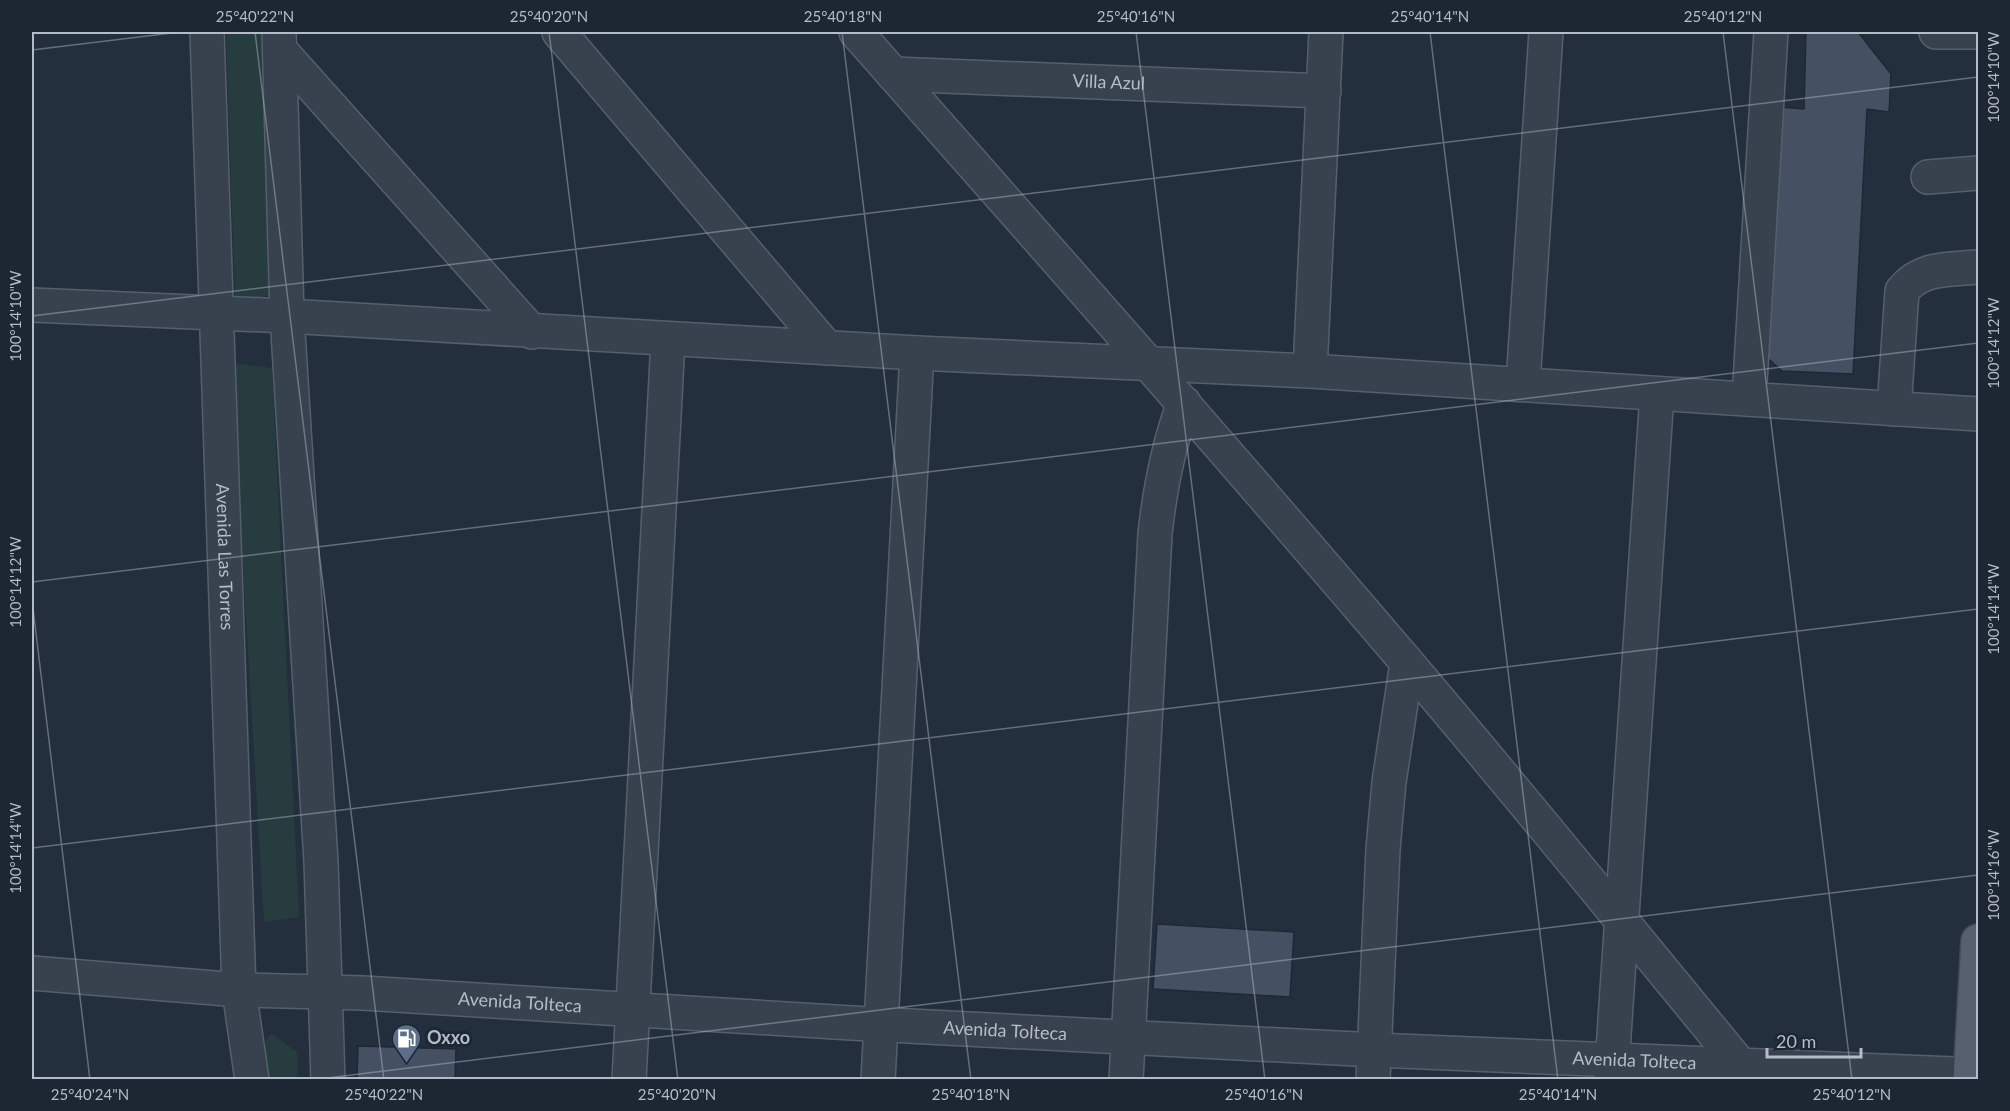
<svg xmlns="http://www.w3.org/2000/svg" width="2010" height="1111" font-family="Lato,sans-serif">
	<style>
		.green { fill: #263c3f }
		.building { fill: #455162; stroke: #1f2835; stroke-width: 1.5 }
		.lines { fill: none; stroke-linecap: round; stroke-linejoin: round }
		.minor-casing { stroke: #565f6c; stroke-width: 36 }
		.major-casing { stroke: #414a57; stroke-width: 36 }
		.minor { stroke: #38414e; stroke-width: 33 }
		.major { stroke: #56606e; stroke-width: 33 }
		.ticks { fill: none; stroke: #b4bcc9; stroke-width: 1.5; stroke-opacity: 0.45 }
		.labels { text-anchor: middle; stroke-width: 6; stroke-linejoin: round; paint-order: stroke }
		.street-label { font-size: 18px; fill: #b4bcc9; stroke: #1d2633 }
		.poi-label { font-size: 18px; font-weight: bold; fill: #b4bcc9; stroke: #1d2633; text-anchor: start }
		.neatline { fill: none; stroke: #b4bcc9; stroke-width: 2 }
		.ticks-label { font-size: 15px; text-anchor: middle; fill: #b4bcc9 }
	</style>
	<rect width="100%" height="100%" fill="#242f3e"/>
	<g class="green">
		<path d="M226,32H262L271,296L235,298Z"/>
		<path d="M231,363L272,368L299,917L264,922Z"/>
		<path d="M272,1034L297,1052L298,1079H256L254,1053Z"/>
	</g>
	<g class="building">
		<path d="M1806,32H1858L1891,74L1889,112L1867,109L1853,374L1782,371L1764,355L1779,107L1804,109Z"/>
		<path d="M1157,924L1294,932L1290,997L1153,989Z"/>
		<path d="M358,1046L456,1049L455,1080H357Z"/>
	</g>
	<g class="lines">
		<defs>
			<g id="minor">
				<path id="s1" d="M207,32L239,990L252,1080"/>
				<path d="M279,32L287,316L321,862L328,1080"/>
				<path d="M559,32L827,348"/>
				<path d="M856,32C1040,240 1224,448 1404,659C1521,796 1633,935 1747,1073"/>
				<path d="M1936,32H1978"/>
				<path d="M280,50L532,332"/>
				<path id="s2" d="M893,74L1324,91"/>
				<path d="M1928,177L1978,173"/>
				<path d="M32,305L287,316L917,353L1310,371L1978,414"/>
				<path d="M1310,371L1326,32"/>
				<path d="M1523,384L1546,32"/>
				<path d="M1749,399L1771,32"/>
				<path d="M1894,409L1902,291C1922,266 1949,270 1978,267"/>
				<path id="s3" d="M32,973L239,990L363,993L851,1023L1375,1050L1978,1075"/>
				<path d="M629,1080L668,340"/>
				<path d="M878,1080L917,353"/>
				<path d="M1126,1080L1155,534C1160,488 1168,446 1184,403"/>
				<path d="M1373,1080L1383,849L1389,782L1407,663"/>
				<path d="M1611,1080L1657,394"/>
			</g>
			<path id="major" d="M1970,1080L1978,941"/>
		</defs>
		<use href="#minor" class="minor-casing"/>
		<use href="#major" class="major-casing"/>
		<use href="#minor" class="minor"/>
		<use href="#major" class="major"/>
	</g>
	<path class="ticks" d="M255,32L384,1080M549,32L678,1080M842,32L971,1080M1136,32L1265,1080M1430,32L1558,1080M1723,32L1852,1080M32,50L180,32M32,316L1978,77M32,582L1978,343M32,600L90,1080M32,848L1978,609M311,1080L1978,875"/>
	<defs>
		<symbol id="fuel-pin" viewBox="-11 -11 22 30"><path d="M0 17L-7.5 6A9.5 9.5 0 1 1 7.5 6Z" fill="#5c6f8a" stroke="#1d2633"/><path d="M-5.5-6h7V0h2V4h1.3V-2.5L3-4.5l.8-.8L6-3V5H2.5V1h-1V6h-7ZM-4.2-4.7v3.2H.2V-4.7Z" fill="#fff"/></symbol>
	</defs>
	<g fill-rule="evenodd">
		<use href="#fuel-pin" x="390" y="1022" width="33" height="45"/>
	</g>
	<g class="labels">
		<g class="street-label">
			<text dy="6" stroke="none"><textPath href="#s2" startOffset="216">Villa Azul</textPath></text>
			<text dy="6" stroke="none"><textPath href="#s1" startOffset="525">Avenida Las Torres</textPath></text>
			<text dy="6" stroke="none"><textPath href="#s3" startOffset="489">Avenida Tolteca</textPath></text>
			<text dy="6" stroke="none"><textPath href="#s3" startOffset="975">Avenida Tolteca</textPath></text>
			<text dy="6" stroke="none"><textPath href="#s3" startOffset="1605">Avenida Tolteca</textPath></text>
		</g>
		<g class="poi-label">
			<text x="427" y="1044">Oxxo</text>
		</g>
	</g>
	<rect width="2010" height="1111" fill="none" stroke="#1d2633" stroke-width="66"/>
	<path d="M1767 1048v9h94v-9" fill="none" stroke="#b4bcc9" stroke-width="3"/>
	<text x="1776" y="1048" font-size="18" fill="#b4bcc9" stroke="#1d2633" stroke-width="4.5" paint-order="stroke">20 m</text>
	<rect x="33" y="33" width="1944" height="1045" class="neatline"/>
	<g class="ticks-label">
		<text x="255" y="22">25°40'22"N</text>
		<text x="549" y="22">25°40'20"N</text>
		<text x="843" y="22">25°40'18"N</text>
		<text x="1136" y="22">25°40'16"N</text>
		<text x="1430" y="22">25°40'14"N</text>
		<text x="1723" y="22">25°40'12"N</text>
		<text transform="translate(1994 77) rotate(-90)" y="5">100°14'10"W</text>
		<text transform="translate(16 316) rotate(-90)" y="5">100°14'10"W</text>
		<text transform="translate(1994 343) rotate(-90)" y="5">100°14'12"W</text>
		<text transform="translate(16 582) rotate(-90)" y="5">100°14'12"W</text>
		<text transform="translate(1994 609) rotate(-90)" y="5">100°14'14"W</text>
		<text transform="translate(16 848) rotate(-90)" y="5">100°14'14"W</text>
		<text transform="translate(1994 875) rotate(-90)" y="5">100°14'16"W</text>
		<text x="90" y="1100">25°40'24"N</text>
		<text x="384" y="1100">25°40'22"N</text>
		<text x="677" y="1100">25°40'20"N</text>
		<text x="971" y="1100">25°40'18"N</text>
		<text x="1264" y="1100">25°40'16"N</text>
		<text x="1558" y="1100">25°40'14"N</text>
		<text x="1852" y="1100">25°40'12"N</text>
	</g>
</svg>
